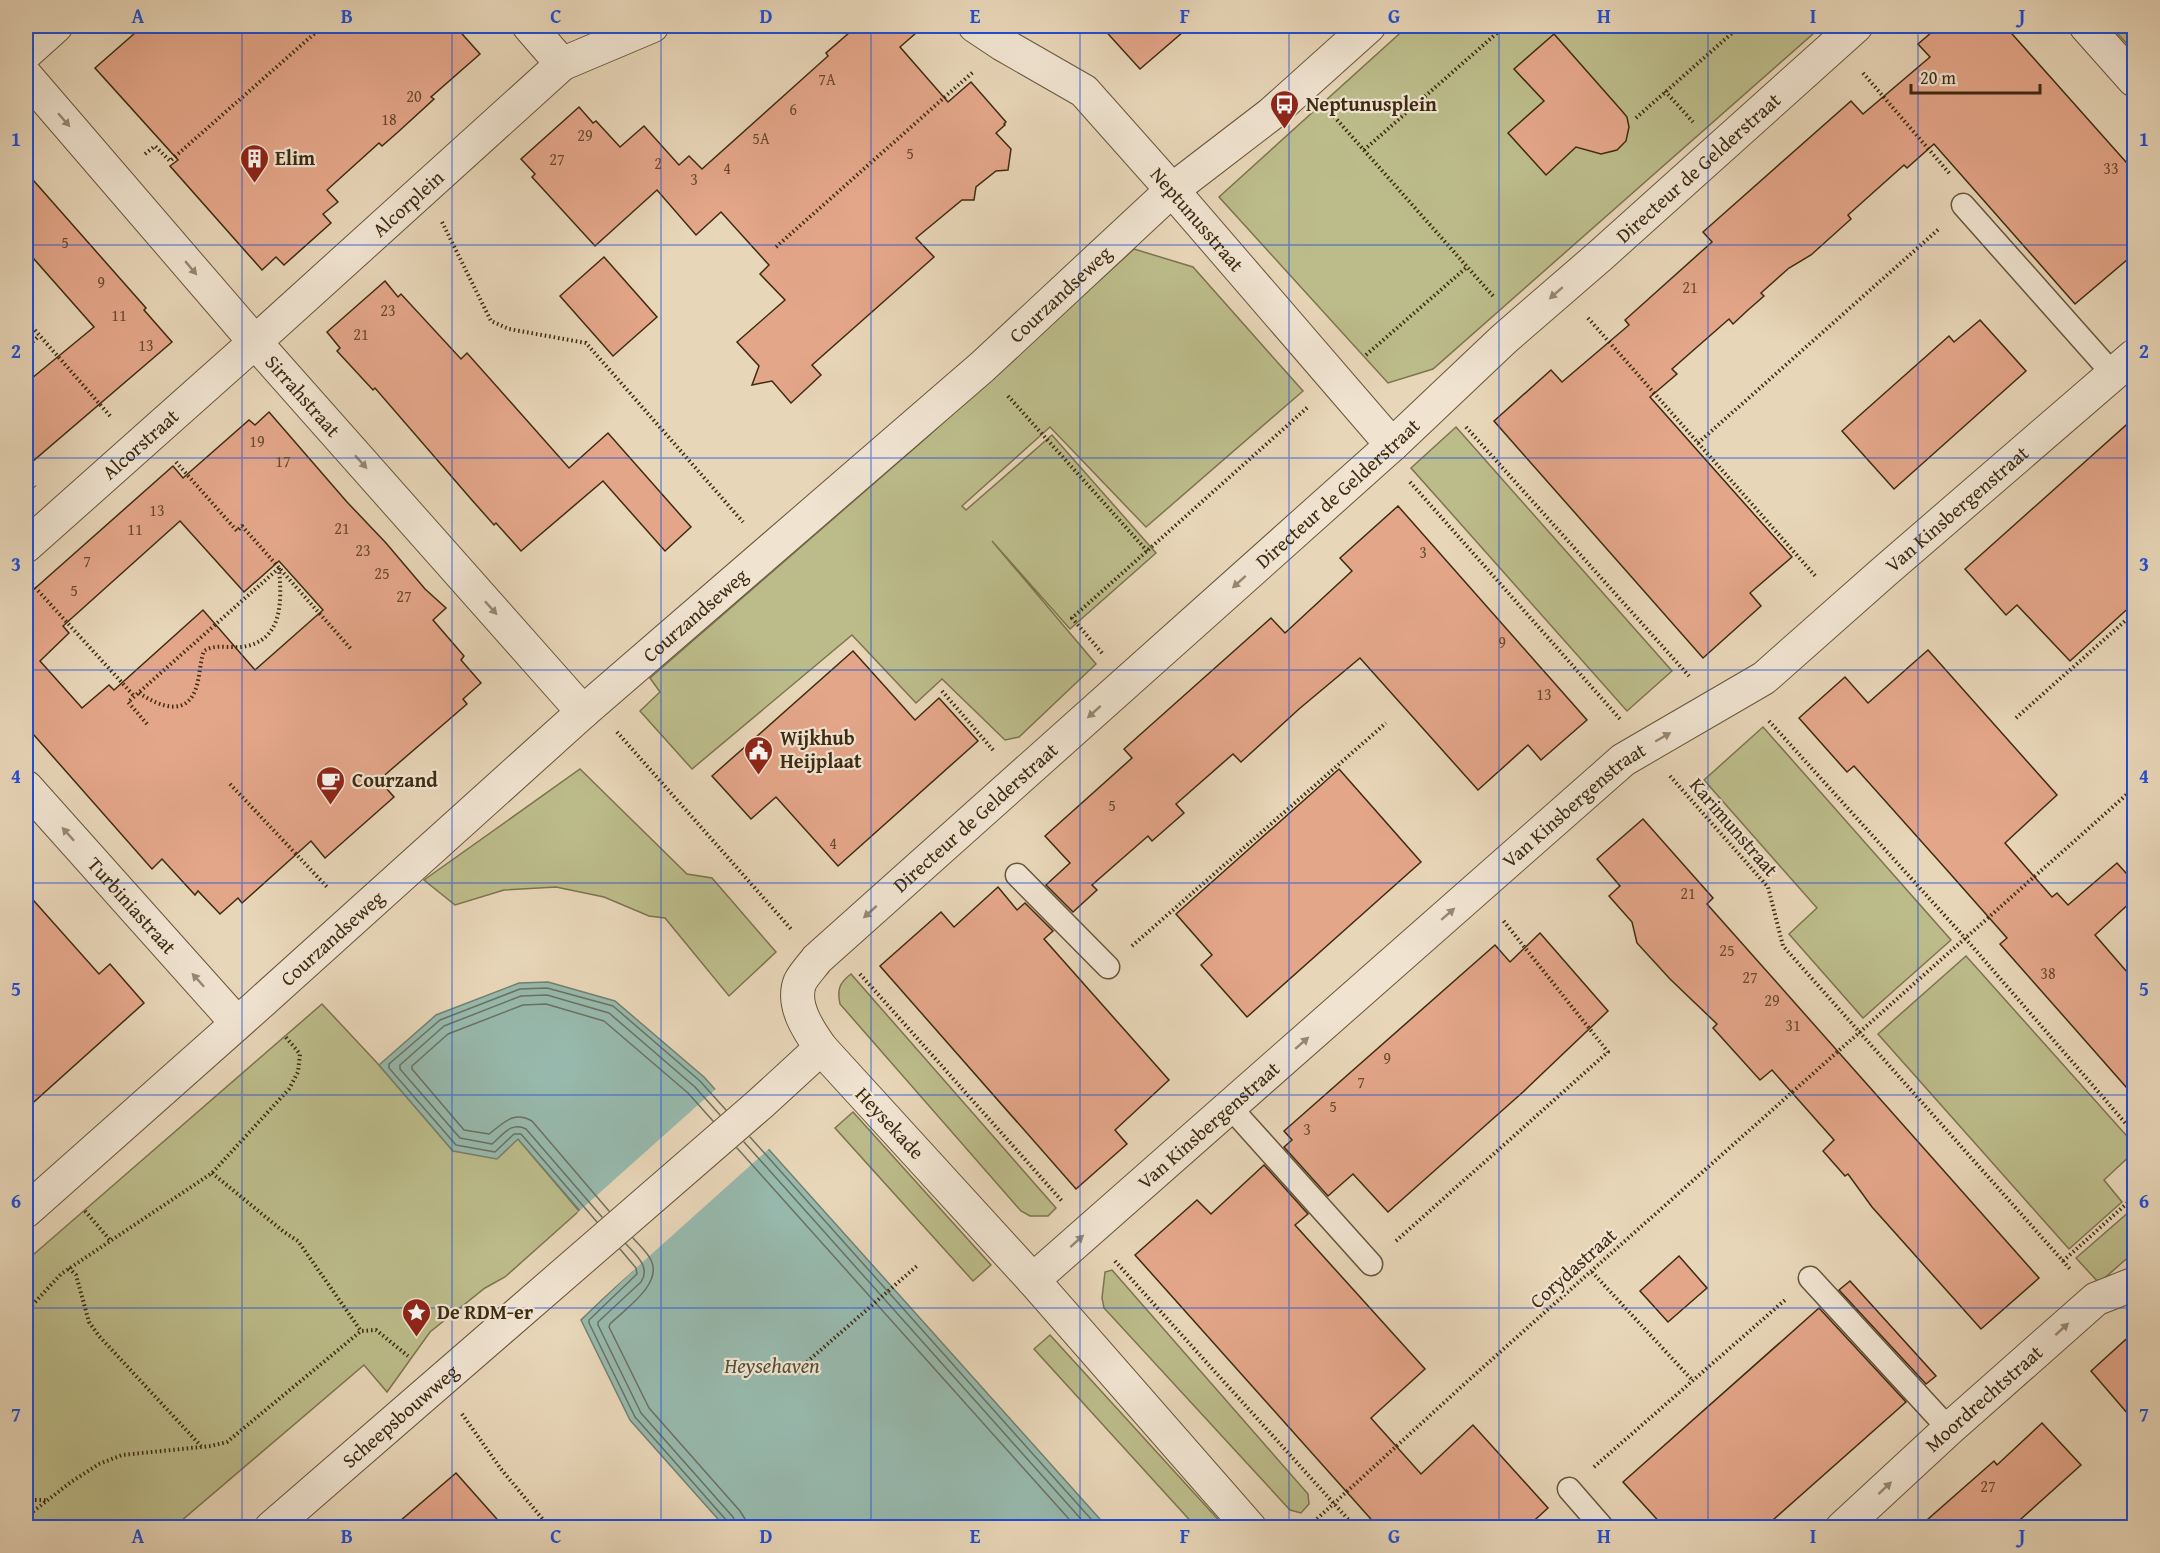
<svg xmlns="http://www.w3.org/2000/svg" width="2160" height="1553" font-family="'Gentium Book Plus',serif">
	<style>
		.green { fill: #bcbc8a; stroke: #7d744e; stroke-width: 1.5 }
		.water { fill: #97b9ad; stroke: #73806f; stroke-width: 1.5 }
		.pier { fill: #e8d6b8 }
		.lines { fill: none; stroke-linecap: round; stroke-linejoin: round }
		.shore { stroke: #6a725f; stroke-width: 1.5 }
		.building { fill: #e4a689; stroke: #3e2b11; stroke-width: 1.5; fill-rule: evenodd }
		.lane-casing { stroke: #68563b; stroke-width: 25 }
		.street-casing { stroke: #68563b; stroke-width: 35 }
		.path { stroke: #3e2b11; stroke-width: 4; stroke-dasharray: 1.5 3; stroke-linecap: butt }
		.lane { stroke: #f0e4d1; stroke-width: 22 }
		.street { stroke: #f0e4d1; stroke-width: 33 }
		.oneway { fill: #978871 }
		.grid { fill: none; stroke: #1d4ed8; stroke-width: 1.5; stroke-opacity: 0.55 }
		.labels { text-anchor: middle; stroke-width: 4.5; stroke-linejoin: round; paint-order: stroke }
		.number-label { font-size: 16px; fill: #684a2f }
		.poi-label { font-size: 20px; font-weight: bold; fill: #3e2b11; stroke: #f0e4d1; text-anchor: start }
		.street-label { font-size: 20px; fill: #3e2b11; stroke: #f0e4d1 }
		.water-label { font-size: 21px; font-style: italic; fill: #544e38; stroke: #f0e4d1 }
		.neatline { fill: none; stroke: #1d4ed8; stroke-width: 2 }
		.grid-label { font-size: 20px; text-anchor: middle; font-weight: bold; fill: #1d4ed8 }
	</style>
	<rect width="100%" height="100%" fill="#e8d6b8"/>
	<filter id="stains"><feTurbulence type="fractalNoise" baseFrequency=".00333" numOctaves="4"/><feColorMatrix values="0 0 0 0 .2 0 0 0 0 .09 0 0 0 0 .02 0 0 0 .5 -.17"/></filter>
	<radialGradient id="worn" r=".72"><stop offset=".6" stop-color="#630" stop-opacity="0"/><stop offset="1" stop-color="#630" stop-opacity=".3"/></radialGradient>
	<g class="green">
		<path d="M1408,26H1822L1433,369L1388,383L1219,197Z"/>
		<path d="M2111,26H2134V52Z"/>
		<path d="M1134,249L1193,267L1303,391L1146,527L1050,427L962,506L966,510L1052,435L1156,553L1070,629L992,541L1096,664L1019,737L1005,740L942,679L916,703L852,635L692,769L640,711L660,692L650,678L925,439Z"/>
		<path d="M1456,427L1672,671L1627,711L1411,468Z"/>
		<path d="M1763,727L1951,940L1863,1018L1789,934L1817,908L1704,780Z"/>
		<path d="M580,769L687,874L712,878L776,952L729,996L665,918L649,916L604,897L556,887L504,890L455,905L424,880Z"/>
		<path d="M1966,956L2134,1144V1152L2104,1180L2122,1202L2069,1249L1878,1034Z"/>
		<path d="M851,974L1056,1208L1048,1216H1030L1021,1211L840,1004C837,990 839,983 851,974Z"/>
		<path d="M322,1004L379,1065L453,1151L518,1139L579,1211L505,1277L485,1288L430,1332L387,1392L364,1365L174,1527H26V1261Z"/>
		<path d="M853,1112L991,1265L973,1281L835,1128Z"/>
		<path d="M2130,1211L2134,1216V1255L2125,1260L2099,1283L2076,1258Z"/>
		<path d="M1112,1270L1308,1494L1309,1504L1301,1513L1290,1510L1104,1308L1102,1298L1105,1272Z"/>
		<path d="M1050,1335L1225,1527H1196L1034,1349Z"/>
	</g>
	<path class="water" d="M548,982L615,1001L704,1077L1107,1527H725L630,1420L581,1320L632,1271L518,1139L497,1159L453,1151L379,1065L436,1015L519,983Z"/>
	<path class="pier" d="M718,1087L771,1147L578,1320L628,1271L577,1213Z"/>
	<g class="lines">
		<g class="shore">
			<path d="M750,1137L1099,1528"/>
			<path d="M744,1142L1089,1528"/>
			<path d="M737,1148L1077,1528"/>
			<path d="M609,1211L532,1121C513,1110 503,1124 489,1134L464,1130L412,1069V1066L448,1034L523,1005L546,1004L604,1021L688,1093L713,1121"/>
			<path d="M602,1217L526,1129C511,1121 503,1135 492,1144L460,1138L400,1069V1065L444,1026L521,996L547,995L609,1013L695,1087L720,1115"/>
			<path d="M597,1222L521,1134H514L495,1152L456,1145L389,1068V1064L440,1020L520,989L547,988L613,1006L700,1081L726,1110"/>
			<path d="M633,1238C639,1245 647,1252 651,1260C663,1284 625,1309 610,1324L609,1327L649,1408L740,1511L745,1519L746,1528"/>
			<path d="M626,1244C636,1255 651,1267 641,1282L598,1322V1325L641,1413L733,1517L737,1528"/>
			<path d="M620,1249L636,1268L637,1274L589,1320V1323L635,1417L727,1521L729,1528"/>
		</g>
	</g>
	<g class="building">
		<path d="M143,26H455L480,54L431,97L434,99L398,132L382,146L379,143L327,190L338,202L323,214L331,223L284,265L276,257L262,270L170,166L178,160L95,68Z"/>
		<path d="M857,26H924L900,47L948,102L971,82L1006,122L1004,124L1005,125L996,133L1011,149L1008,170L996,171L976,187L974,200H962L916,238L934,257L812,365L821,375L791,403L772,381L752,385L759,366L737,342L785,300L760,274L769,265L721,212L696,235L657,190L595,246L532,177L535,174L521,159L579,107L593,123L596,121L620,147L644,126L679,165L689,156L702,169L828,56L826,53Z"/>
		<path d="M1101,26H1190L1140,69Z"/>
		<path d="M1939,26H2005L2134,171V254L2075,304L1934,144L1907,168L1904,165L1848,215L1851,219L1811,255L1789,268L1761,293L1764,296L1748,310L1733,324L1729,319L1672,369L1677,374L1650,397L1792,557L1750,593L1761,606L1703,658L1494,421L1551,370L1562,382L1629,325L1625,320L1712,242L1703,232L1851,101L1863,114L1930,57L1918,44Z"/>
		<path d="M1554,34L1622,111L1627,117L1629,127L1626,141L1617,150L1601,154L1576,147L1546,175L1508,133L1544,101L1514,69Z"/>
		<path d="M26,172L146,308L144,310L172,342L26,467V383L94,327L26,250Z"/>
		<path d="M604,257L657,317L613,356L560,296Z"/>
		<path d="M385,281L398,297L401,294L461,359L467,353L569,468L608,433L691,527L665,551L603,481L521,551L496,523L494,525L471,499L375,388L373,390L337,351L340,348L327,332Z"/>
		<path d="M1980,320L2026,371L1894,489L1842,431L1949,336L1954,342Z"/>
		<path d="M269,412L347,502L386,543L425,589L446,608L433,620L464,656L461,660L481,683L463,699L467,704L379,780L394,797L325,858L311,841L242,903L238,898L220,914L198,891L195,895L162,859L152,869L26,726V584L32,591L173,466L183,478L249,420L255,425ZM180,521L244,592L279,561L323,610L255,670L203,610L114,690L109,685L82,708L40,661L69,633L63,626Z"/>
		<path d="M2134,418V603L2070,661L2017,605L2006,615L1965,569Z"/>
		<path d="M1398,506L1587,720L1541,760L1528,745L1478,790L1360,658L1299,709L1241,762L1233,754L1176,804L1184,813L1152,841L1148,836L1092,885L1097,890L1073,912L1046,885L1070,863L1045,836L1132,758L1124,749L1271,618L1285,633L1352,571L1340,558Z"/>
		<path d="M1928,650L2057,795L2005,843L2052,897L2057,893L2068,905L2117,863L2134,882V899L2095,935L2134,980V1096L2000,944L2007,938L1946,869L1854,766L1847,772L1799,718L1845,677L1868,703Z"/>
		<path d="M853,651L915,720L939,698L978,741L838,866L776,797L751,819L712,776Z"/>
		<path d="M1339,769L1421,862L1247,1017L1201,965L1212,955L1176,914Z"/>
		<path d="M1643,819L1713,898L1707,904L2039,1278L1981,1329L1872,1207L1848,1174L1845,1176L1823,1151L1834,1140L1772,1070L1760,1080L1713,1028L1717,1024L1670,979L1637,943L1632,922L1609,896L1620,886L1597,859Z"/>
		<path d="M998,887L1017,910L1025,903L1053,931L1044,939L1169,1080L1115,1130L1127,1144L1076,1189L880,966L941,912L954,927Z"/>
		<path d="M26,892L99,974L110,964L144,1003L26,1109Z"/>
		<path d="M1540,933L1608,1011L1523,1092L1388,1212L1353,1174L1328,1196L1284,1147L1292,1140L1284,1131L1495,945L1510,962Z"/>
		<path d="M1264,1165L1308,1214L1295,1225L1425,1369L1371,1418L1421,1474L1473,1425L1548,1508L1527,1527H1378L1135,1255L1197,1200L1211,1214Z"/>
		<path d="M1679,1256L1707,1288L1668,1322L1640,1291Z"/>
		<path d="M1850,1281L1936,1376L1926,1384L1839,1290Z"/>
		<path d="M1819,1308L1906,1402L1765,1527H1664L1623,1482Z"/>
		<path d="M2134,1332V1421L2091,1371Z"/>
		<path d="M2042,1423L2081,1465L2012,1527H1919L1994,1461L1997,1465Z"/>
		<path d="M456,1473L504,1527H393Z"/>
	</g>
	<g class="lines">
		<defs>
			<g id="lane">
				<path d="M1963,205L2114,375"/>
				<path d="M1017,875L1108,967"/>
				<path d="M1230,1107L1371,1264"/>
				<path d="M1810,1278L1949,1429"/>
				<path d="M1569,1489L1603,1528"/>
			</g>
			<g id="street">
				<path d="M529,26L562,64"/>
				<path id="s1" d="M975,26L1002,44L1084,91L1172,190L1392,445"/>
				<path d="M2086,26L2134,80"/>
				<path d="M26,53L56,26"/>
				<path id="s2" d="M26,76L255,342L583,712"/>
				<path id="s3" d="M26,546L255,342L562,64L652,26"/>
				<path id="s4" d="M26,787L237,1023"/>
				<path id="s5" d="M26,1211L258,1005L583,712L982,367L1172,190L1271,114L1369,26"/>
				<path id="s6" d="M1033,1280L1623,760L1764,678L1885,571L2134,356"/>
				<path id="s7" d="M271,1528L760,1104L821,1048"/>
				<path id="s8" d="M1250,1528L1033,1280L821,1048C809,1031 791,1005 800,982C804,974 812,966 817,959L1392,445L1504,339L1601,255L1856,26"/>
				<path id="s9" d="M1842,1528L1949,1429L2096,1299L2134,1284"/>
			</g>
		</defs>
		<use href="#lane" class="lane-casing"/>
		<use href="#street" class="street-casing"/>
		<g class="path">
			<path d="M1863,73L1950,174"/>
			<path d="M1665,91L1693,122"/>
			<path d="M1331,113L1493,296"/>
			<path d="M1636,118L1740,26"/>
			<path d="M1364,150L1505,26"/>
			<path d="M145,154L155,146L170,161L323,26"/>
			<path d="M442,222L491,321L509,329L586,343L743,522"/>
			<path d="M776,247L973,72"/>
			<path d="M1588,318L1817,578"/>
			<path d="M26,320L111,417"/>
			<path d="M26,348L39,336"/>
			<path d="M1366,355L1467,267"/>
			<path d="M1008,396L1148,552"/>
			<path d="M1466,427L1689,676"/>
			<path d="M1698,443L1940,228"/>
			<path d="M176,462L237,531L242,526L351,649"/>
			<path d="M26,476L35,487"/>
			<path d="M1410,482L1620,719"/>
			<path d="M32,584L135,697"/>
			<path d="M1102,653L1072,618L1309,406"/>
			<path d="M942,691L993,750"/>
			<path d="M139,693C160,707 188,718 197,685C200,674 200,662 204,651C214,644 228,648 241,647C283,642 282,602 279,568"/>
			<path d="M2016,718L2134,613"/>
			<path d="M1769,721L1965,938L2134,1133"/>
			<path d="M147,724L128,702L279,568"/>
			<path d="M617,732L791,929"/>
			<path d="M1670,776L1768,887L1783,946L2070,1269"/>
			<path d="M230,784L328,888"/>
			<path d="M1132,946L1386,723"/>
			<path d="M860,974L1062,1201"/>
			<path d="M212,1173L284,1232L298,1241L361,1331"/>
			<path d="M85,1211L110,1240"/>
			<path d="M1396,1241L1608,1052L1502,919"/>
			<path d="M1115,1261L1356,1528"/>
			<path d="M2063,1261L2134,1197"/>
			<path d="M69,1268L76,1275L89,1322L99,1336L201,1446"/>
			<path d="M1592,1272L1693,1381"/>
			<path d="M26,1312L61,1274L212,1173L289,1089L298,1072L300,1054L284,1035"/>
			<path d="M807,1362L918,1265"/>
			<path d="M462,1414L501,1469L550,1528"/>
			<path d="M1594,1467L1785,1300"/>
			<path d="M26,1500H48"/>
			<path d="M26,1517L71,1482L99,1464L122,1455L211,1446L227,1442L361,1331L376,1330L408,1356"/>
			<path d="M1307,1528L1471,1378L2134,788"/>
		</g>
		<use href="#lane" class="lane"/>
		<use href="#street" class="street"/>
	</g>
	<defs><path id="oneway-solid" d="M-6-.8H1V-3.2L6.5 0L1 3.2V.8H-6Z" transform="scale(1.5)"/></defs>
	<g class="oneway">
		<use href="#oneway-solid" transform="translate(64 120) rotate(49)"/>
		<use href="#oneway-solid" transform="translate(191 268) rotate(50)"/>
		<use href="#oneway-solid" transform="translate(1556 293) rotate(139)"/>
		<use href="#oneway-solid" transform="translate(361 462) rotate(48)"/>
		<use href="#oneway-solid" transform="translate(1239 582) rotate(138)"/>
		<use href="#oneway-solid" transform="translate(491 608) rotate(48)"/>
		<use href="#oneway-solid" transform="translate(1094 712) rotate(138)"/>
		<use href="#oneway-solid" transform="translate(1663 737) rotate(-30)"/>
		<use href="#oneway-solid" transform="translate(68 834) rotate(-132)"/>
		<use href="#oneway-solid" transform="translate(870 912) rotate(138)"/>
		<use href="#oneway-solid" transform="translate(1448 914) rotate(-41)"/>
		<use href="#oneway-solid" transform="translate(198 980) rotate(-132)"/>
		<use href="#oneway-solid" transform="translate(1302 1043) rotate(-41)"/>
		<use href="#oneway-solid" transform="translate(1077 1241) rotate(-42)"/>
		<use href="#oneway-solid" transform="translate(2062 1329) rotate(-42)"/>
		<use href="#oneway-solid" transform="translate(1885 1488) rotate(-43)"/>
	</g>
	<path class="grid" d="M242,26V1528M452,26V1528M661,26V1528M871,26V1528M1080,26V1528M1289,26V1528M1499,26V1528M1708,26V1528M1918,26V1528M26,245H2134M26,458H2134M26,670H2134M26,883H2134M26,1095H2134M26,1308H2134"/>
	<defs>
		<symbol id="bus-pin" viewBox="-11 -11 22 30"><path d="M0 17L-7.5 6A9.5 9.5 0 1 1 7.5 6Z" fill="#8f2418" stroke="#f0e4d1"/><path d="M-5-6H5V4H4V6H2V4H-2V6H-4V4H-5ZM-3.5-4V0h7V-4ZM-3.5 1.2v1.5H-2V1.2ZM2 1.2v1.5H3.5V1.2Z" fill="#fff"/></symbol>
		<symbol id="building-pin" viewBox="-11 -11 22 30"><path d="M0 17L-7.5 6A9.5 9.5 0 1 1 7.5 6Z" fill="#8f2418" stroke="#f0e4d1"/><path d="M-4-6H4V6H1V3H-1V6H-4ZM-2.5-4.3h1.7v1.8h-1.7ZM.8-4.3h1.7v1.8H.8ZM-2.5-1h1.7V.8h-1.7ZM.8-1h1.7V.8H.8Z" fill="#fff"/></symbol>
		<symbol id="civic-pin" viewBox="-11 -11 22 30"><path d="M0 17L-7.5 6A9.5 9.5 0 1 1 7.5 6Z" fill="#8f2418" stroke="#f0e4d1"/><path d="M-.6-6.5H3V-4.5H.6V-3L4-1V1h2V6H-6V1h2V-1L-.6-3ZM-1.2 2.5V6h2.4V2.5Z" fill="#fff"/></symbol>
		<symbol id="cafe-pin" viewBox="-11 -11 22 30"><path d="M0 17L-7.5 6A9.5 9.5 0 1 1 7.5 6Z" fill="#8f2418" stroke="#f0e4d1"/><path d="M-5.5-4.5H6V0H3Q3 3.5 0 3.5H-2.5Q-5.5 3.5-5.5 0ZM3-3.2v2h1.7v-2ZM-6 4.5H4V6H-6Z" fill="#fff"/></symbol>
		<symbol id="sight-pin" viewBox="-11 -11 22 30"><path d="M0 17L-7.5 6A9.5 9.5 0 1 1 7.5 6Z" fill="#8f2418" stroke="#f0e4d1"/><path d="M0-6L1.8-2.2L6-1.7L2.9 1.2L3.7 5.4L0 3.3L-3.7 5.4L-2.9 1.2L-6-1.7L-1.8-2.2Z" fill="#fff"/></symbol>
	</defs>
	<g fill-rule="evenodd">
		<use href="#bus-pin" x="1268" y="88" width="33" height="45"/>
		<use href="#building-pin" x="238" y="142" width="33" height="45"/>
		<use href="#civic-pin" x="742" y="734" width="33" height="45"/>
		<use href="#cafe-pin" x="314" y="764" width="33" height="45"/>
		<use href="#sight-pin" x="400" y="1296" width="33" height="45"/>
	</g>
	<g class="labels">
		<g class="number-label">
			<text x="827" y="85">7A</text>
			<text x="414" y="102">20</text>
			<text x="793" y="115">6</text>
			<text x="389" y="125">18</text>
			<text x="585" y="141">29</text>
			<text x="761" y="144">5A</text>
			<text x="910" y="159">5</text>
			<text x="557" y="165">27</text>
			<text x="658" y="169">2</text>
			<text x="727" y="174">4</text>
			<text x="2111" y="174">33</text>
			<text x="694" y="185">3</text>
			<text x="65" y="248">5</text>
			<text x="101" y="288">9</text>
			<text x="1690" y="293">21</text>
			<text x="388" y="316">23</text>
			<text x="119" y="321">11</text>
			<text x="361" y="340">21</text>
			<text x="146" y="351">13</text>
			<text x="257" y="447">19</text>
			<text x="283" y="467">17</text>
			<text x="157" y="516">13</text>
			<text x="342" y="534">21</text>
			<text x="135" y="535">11</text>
			<text x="363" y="556">23</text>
			<text x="1423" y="558">3</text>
			<text x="87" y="567">7</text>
			<text x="382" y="579">25</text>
			<text x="74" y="596">5</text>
			<text x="404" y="602">27</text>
			<text x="1502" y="648">9</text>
			<text x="1544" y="700">13</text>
			<text x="1112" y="811">5</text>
			<text x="833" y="849">4</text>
			<text x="1688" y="899">21</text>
			<text x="1727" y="956">25</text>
			<text x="2048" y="979">38</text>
			<text x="1750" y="983">27</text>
			<text x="1772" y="1006">29</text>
			<text x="1793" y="1031">31</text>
			<text x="1387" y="1064">9</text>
			<text x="1361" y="1088">7</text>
			<text x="1333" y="1112">5</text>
			<text x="1307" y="1135">3</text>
			<text x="1988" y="1492">27</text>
		</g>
		<g class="poi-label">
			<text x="1306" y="111">Neptunusplein</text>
			<text x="275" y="165">Elim</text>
			<text x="780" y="745">Wijkhub<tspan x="780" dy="23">Heijplaat</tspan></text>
			<text x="352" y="787">Courzand</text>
			<text x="437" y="1319">De RDM-er</text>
		</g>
		<g class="street-label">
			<text dy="7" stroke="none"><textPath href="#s8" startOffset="1929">Directeur de Gelderstraat</textPath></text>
			<text dy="7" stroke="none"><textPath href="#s3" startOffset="513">Alcorplein</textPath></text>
			<text dy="7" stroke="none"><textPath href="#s1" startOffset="298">Neptunusstraat</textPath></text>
			<text dy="7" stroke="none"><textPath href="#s5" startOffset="1382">Courzandseweg</textPath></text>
			<text dy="7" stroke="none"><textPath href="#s2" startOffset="423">Sirrahstraat</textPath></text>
			<text dy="7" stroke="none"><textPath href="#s3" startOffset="153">Alcorstraat</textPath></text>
			<text dy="7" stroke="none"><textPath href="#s8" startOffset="1443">Directeur de Gelderstraat</textPath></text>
			<text dy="7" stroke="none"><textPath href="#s6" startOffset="1206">Van Kinsbergenstraat</textPath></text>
			<text dy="7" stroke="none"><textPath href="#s5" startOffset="896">Courzandseweg</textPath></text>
			<text dy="7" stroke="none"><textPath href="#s6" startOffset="720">Van Kinsbergenstraat</textPath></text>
			<text dy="7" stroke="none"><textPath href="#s8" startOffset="957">Directeur de Gelderstraat</textPath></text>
			<text transform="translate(1734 827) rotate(49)" y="7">Karimunstraat</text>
			<text dy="7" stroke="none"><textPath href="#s4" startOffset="159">Turbiniastraat</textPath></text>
			<text dy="7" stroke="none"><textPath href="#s5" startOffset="410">Courzandseweg</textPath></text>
			<text transform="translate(890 1123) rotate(47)" y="7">Heysekade</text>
			<text dy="7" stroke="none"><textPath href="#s6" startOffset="234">Van Kinsbergenstraat</textPath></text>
			<text transform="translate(1573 1268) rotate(-42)" y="7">Corydastraat</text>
			<text dy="7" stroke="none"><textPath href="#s9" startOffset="192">Moordrechtstraat</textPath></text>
			<text dy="7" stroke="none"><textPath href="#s7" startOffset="171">Scheepsbouwweg</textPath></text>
		</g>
		<g class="water-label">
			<text x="772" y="1373">Heysehaven</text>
		</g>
	</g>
	<rect width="2160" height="1553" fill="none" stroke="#e8d6b8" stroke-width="66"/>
	<path d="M1911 84v9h129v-9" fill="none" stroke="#3e2b11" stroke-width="3"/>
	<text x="1920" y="84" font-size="18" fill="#3e2b11" stroke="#f0e4d1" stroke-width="4.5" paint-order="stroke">20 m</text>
	<rect x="33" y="33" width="2094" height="1487" class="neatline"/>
	<g class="grid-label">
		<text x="138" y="23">A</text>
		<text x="347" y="23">B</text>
		<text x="556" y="23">C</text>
		<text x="766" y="23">D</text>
		<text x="975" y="23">E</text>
		<text x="1185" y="23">F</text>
		<text x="1394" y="23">G</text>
		<text x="1604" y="23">H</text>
		<text x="1813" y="23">I</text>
		<text x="2022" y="23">J</text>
		<text x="16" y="146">1</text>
		<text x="2144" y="146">1</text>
		<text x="16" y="358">2</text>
		<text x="2144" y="358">2</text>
		<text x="16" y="571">3</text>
		<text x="2144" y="571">3</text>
		<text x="16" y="783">4</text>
		<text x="2144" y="783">4</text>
		<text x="16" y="996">5</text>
		<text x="2144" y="996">5</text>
		<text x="16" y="1208">6</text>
		<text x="2144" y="1208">6</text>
		<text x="16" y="1421">7</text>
		<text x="2144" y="1421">7</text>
		<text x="138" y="1543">A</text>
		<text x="347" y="1543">B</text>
		<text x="556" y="1543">C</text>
		<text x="766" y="1543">D</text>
		<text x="975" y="1543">E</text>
		<text x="1185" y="1543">F</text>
		<text x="1394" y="1543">G</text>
		<text x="1604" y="1543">H</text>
		<text x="1813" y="1543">I</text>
		<text x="2022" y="1543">J</text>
	</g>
	<rect width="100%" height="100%" filter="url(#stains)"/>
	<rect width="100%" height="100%" fill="url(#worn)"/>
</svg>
